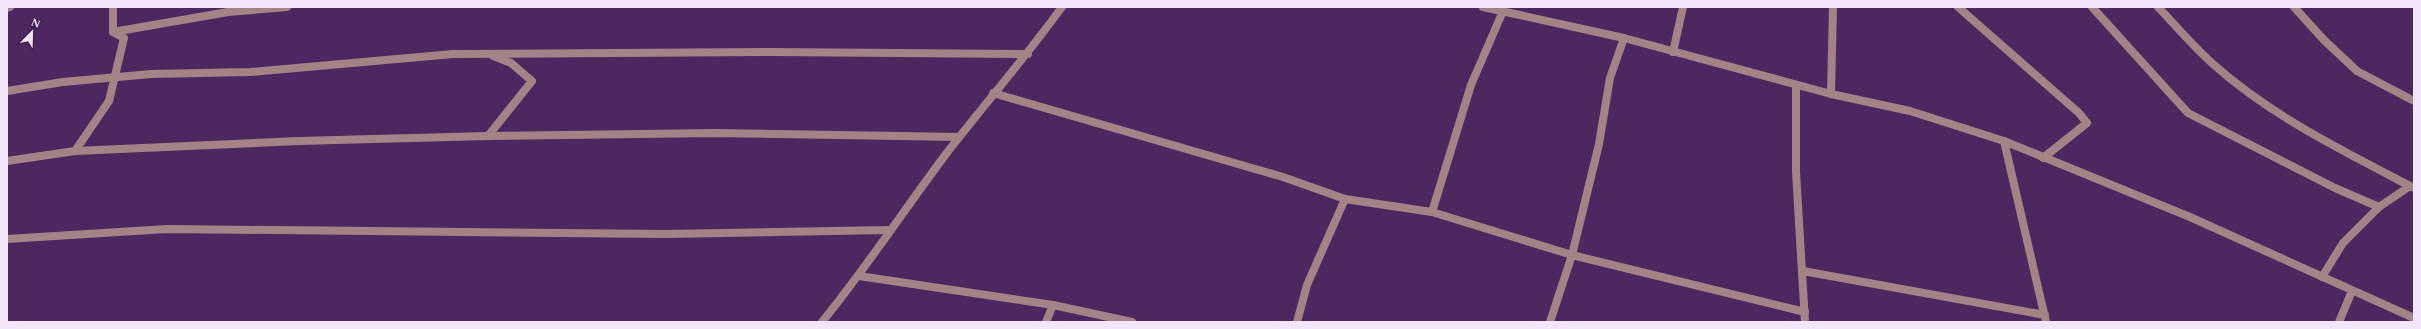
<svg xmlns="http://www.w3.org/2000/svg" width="2421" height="329" font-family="Spectral,serif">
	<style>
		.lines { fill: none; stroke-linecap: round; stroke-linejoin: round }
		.street { stroke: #a48386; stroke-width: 8 }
	</style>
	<rect width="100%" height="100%" fill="#4d2860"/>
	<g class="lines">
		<g class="street">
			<path d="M1483,7L1624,38L1831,94L1910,111L2004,141L2190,217L2414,318"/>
			<path d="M1958,7L2079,113L2087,123L2043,158"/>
			<path d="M2092,7L2188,113L2335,188L2379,207"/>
			<path d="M2158,7C2176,26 2193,46 2213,64C2271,116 2345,152 2414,188"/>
			<path d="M2294,7L2324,40L2357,71L2414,101"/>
			<path d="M7,8L10,7"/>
			<path d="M113,32L228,12L287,7"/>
			<path d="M1673,52L1683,7"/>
			<path d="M1796,85V172L1805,322"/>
			<path d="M7,91L63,82L151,74L250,72L453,54L772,52L1028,54"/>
			<path d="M993,93L1283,177L1345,199L1432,212L1572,255L1805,312"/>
			<path d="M1831,94L1833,7"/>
			<path d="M488,136L532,81L511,63L493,56"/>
			<path d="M2004,141L2046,322"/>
			<path d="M75,151L109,101L124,38L113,32V7"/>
			<path d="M7,161L75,151L298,141L488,136L714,133L959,137"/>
			<path d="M1432,212L1471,85L1503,11"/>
			<path d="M7,239L167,229L665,234L889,230"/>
			<path d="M1803,271L2045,315"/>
			<path d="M859,276L1053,305L1132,322"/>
			<path d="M2322,277L2343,243L2379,207L2410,186"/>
			<path d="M822,322C866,268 904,210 946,154C984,105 1025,58 1062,7"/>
			<path d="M1046,322L1053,305"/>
			<path d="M1297,322L1307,285L1345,199"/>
			<path d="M1550,322L1572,255L1599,144L1610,78L1624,38"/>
			<path d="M2339,322L2352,291"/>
		</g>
	</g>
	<rect width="2421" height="329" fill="none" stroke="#f3e6fb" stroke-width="16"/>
	<g transform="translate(32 32) rotate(23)" stroke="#421e54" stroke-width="3" paint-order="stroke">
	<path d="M0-3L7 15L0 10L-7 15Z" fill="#f3e6fb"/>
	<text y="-6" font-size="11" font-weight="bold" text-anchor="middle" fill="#f3e6fb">N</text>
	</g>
</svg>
